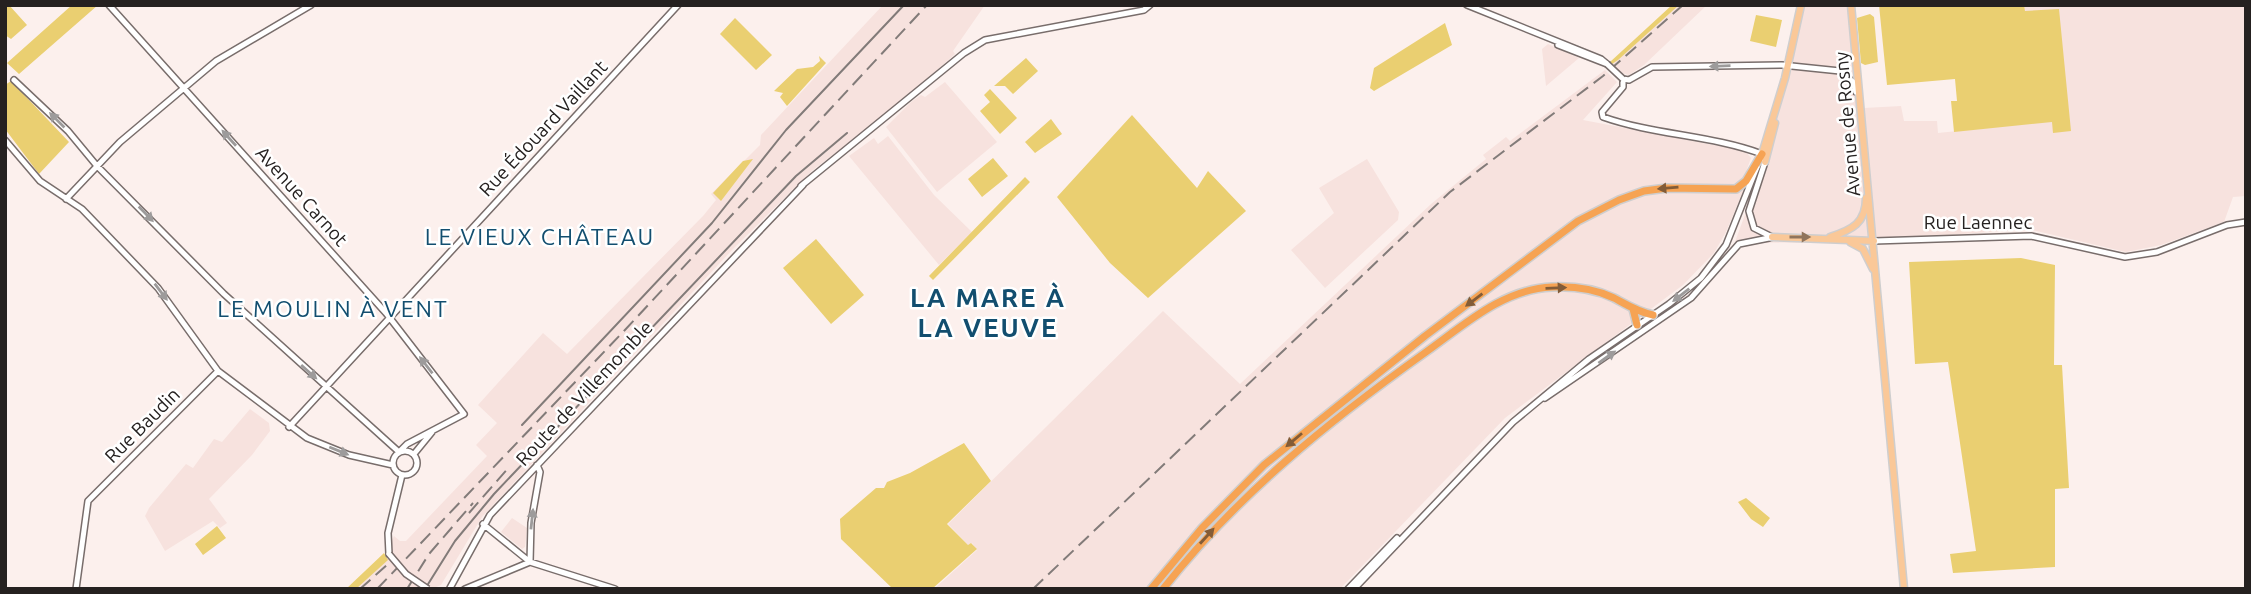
<svg xmlns="http://www.w3.org/2000/svg" width="2251" height="594" font-family="Ubuntu,sans-serif">
<style>
.built{fill:#f7e2de}
.green{fill:#eacf71}
.lines{fill:none;stroke-linecap:round;stroke-linejoin:round}
.secondary-casing{stroke:#786d6b;stroke-width:8}
.primary-casing{stroke:#cfcece;stroke-width:9}
.highway-casing{stroke:#cfcece;stroke-width:10}
.secondary{stroke:#fff;stroke-width:5}
.primary{stroke:#fac898;stroke-width:6}
.highway{stroke:#f6a353;stroke-width:7}
.tram{stroke:#827b79;stroke-width:2}
.rail{stroke:#827b79;stroke-width:2;stroke-dasharray:14 7;stroke-linecap:butt}
.secondary-bridge-casing{stroke:#786d6b;stroke-width:8;stroke-linecap:butt}
.secondary-bridge{stroke:#fff;stroke-width:5}
.oneway{fill:#9d9b9b}
.oneway2{fill:#835c37}
.oneway3{fill:#90745c}
.labels{text-anchor:middle;dominant-baseline:central;stroke-width:5;stroke-linejoin:round;paint-order:stroke}
.street-label{font-size:19px;fill:#252120;stroke:#fff}
.quarter-label{font-size:23px;letter-spacing:2px;fill:#124e6f;stroke:#fff}
.district-label{font-size:26px;font-weight:bold;letter-spacing:2px;fill:#124e6f;stroke:#fff}
</style>
<rect width="100%" height="100%" fill="#fcf0ed"/>
<path class="built" d="M883,5H985L953,51L955,54L899,104L813,170L733,249L482,517L441,585L431,589H347L384,556L394,536L400,541H406L487,456L476,445L497,423L478,405L543,333L567,354L703,216L716,200L711,194L760,145L761,135Z
M1679,5H1707L1644,65L1629,75L1621,73L1612,64Z
M1801,5H1848L1864,108L1901,106L1904,121H1937L1938,133L2053,121L2034,112L2024,5H2246V196L2233,197L2224,222L2161,245L2126,252L2028,229L1883,240L1874,244L1735,242L1755,187Z
M1548,44L1579,58L1546,86L1542,49Z
M1605,70L1617,82L1583,120L1745,151L1751,158L1743,180L1744,189L1726,232L1714,253L1683,285L1505,418L1340,589H934L977,550L972,543L968,545L948,524L1163,311L1240,384L1431,204L1486,159L1483,155L1506,137L1510,141Z
M945,82L997,142L937,192L886,127L911,102L921,95L925,97Z
M888,136L934,195L972,232L939,265L849,156L874,138L878,144Z
M1367,159L1399,212L1398,220L1325,288L1291,250L1334,213L1319,188Z
M250,409L269,423L270,431L252,455L209,499L227,523L220,528L213,521L165,551L145,516L149,508L186,464L193,468L214,439L222,442Z
M512,518L527,528L525,547L522,549L501,532Z"/>
<path class="green" d="M5,5H9L27,25L11,39L5,35Z
M72,5H98L19,74L7,63Z
M1672,5H1679L1618,60L1612,64L1610,62Z
M1879,5H2024L2025,11L2059,9L2071,131L2053,133L2052,122L1954,132L1951,101H1957L1955,79L1887,85Z
M1870,14L1874,17L1878,62L1865,65L1861,63L1857,18Z
M1756,15L1782,20L1776,47L1750,41Z
M735,18L772,55L756,70L720,34Z
M1445,23L1452,45L1374,91L1370,88L1374,68Z
M819,56L826,63L787,106L780,97L783,93L774,91L797,69L813,67L820,61Z
M1026,58L1038,71L1013,94L1005,86H994Z
M11,81L69,142L39,174L5,129V85Z
M990,89L1017,118L1000,134L980,111L990,102L984,95Z
M1132,115L1197,188L1208,171L1246,211L1148,298L1110,263L1057,197Z
M1051,119L1062,134L1035,153L1025,142Z
M993,158L1008,176L982,197L968,179Z
M753,159L721,201L713,193L743,161Z
M1025,177L1030,182L933,280L929,276Z
M816,239L864,295L831,324L783,268Z
M2021,258L2055,265L2054,365H2062L2069,488L2055,489V567L1953,573L1950,554L1976,551L1948,362L1915,364L1909,262Z
M964,443L991,481L947,524L968,545L971,543L977,549L932,589H893L841,539L840,519L876,488H884L887,482L910,473Z
M1746,498L1770,518L1763,527L1751,519L1738,502Z
M217,526L226,538L203,555L195,544Z
M384,553L388,560L356,589H346Z"/>
<g class="lines">
<g class="secondary-casing">
<path id="secondary" d="M109,5L386,313L464,414L407,444L399,452
M1467,5L1601,59L1607,64
M1558,45L1607,64
M14,80L68,131L97,166L224,294L399,452
M5,140L40,181L82,209L158,288L218,371L307,438L349,455L393,465
M801,186L964,53L985,40L1144,10L1150,5
M66,199L120,142L216,61L311,5
M1772,237L1754,228L1749,211L1765,162L1762,154C1711,135 1654,135 1603,117L1602,112L1623,87V79L1629,80L1652,67L1782,65L1840,71L1853,82L1856,92
M1874,241L2031,236L2125,257L2157,252L2227,225L2246,222
M1545,398L1691,298L1739,244L1769,238
M289,427L678,5
M393 463a12 12 0 1 1 24 0a12 12 0 1 1-24 0Z
M414,454L432,432
M483,524L530,562L615,589
M389,554L388,533L402,475
M530,562L531,523L540,472L537,465
M450,588L490,515L803,185
M76,589L88,501L218,371
M465,589L530,562
M1348,589L1397,538
M1354,589L1513,422L1589,359L1669,304L1701,278L1726,245L1757,167"/>
</g>
<g class="primary-casing">
<path id="primary" d="M1851,5L1904,589
M1762,154L1785,78L1801,5
M1765,162L1775,123
M1772,237L1874,241
M1830,237C1852,230 1866,223 1866,198
M1850,242L1863,249L1873,269"/>
</g>
<g class="highway-casing">
<path id="highway" d="M1633,309L1637,325
M1151,589L1202,528L1264,465L1425,336L1578,221L1619,200L1644,191L1667,188L1736,189L1746,181L1762,154
M1163,589C1238,494 1329,421 1426,352C1464,325 1503,289 1552,287C1573,286 1595,289 1614,298C1627,305 1638,312 1653,315"/>
</g>
<use href="#secondary" class="secondary"/>
<use href="#primary" class="primary"/>
<use href="#highway" class="highway"/>
<path class="tram" d="M522,425L712,223L786,130L904,5
M425,589L455,541L494,494L796,176L847,133"/>
<path class="rail" d="M469,513L510,466
M360,589L389,563
M377,589L624,331L927,5
M407,589L429,554L473,503
M1033,589L1450,192L1603,76L1683,5"/>
<g class="secondary-bridge-casing">
<path id="secondary-bridge" d="M1607,64L1623,79
M389,554L406,574L428,589"/>
</g>
<use href="#secondary-bridge" class="secondary-bridge"/>
</g>
<defs><path id="oneway-solid" d="M-6-.8H1V-3.2L6.5 0L1 3.2V.8H-6Z" transform="scale(1.75)"/></defs>
<g class="oneway">
<use href="#oneway-solid" transform="translate(1720 66) rotate(178)"/>
<use href="#oneway-solid" transform="translate(57 120) rotate(-135)"/>
<use href="#oneway-solid" transform="translate(229 138) rotate(-132)"/>
<use href="#oneway-solid" transform="translate(146 214) rotate(46)"/>
<use href="#oneway-solid" transform="translate(161 292) rotate(53)"/>
<use href="#oneway-solid" transform="translate(1681 295) rotate(142)"/>
<use href="#oneway-solid" transform="translate(1607 357) rotate(-35)"/>
<use href="#oneway-solid" transform="translate(426 365) rotate(-128)"/>
<use href="#oneway-solid" transform="translate(309 372) rotate(42)"/>
<use href="#oneway-solid" transform="translate(339 451) rotate(22)"/>
<use href="#oneway-solid" transform="translate(532 519) rotate(-84)"/>
</g>
<g class="oneway2">
<use href="#oneway-solid" transform="translate(1668 188) rotate(175)"/>
<use href="#oneway-solid" transform="translate(1556 288) rotate(-2)"/>
<use href="#oneway-solid" transform="translate(1474 300) rotate(143)"/>
<use href="#oneway-solid" transform="translate(1294 440) rotate(140)"/>
<use href="#oneway-solid" transform="translate(1207 536) rotate(-48)"/>
</g>
<use class="oneway3" href="#oneway-solid" transform="translate(1800 237)"/>
<g class="labels">
<g class="street-label">
<text transform="translate(1847 124) rotate(-95)">Avenue de Rosny</text>
<text transform="translate(543 128) rotate(-47)">Rue Édouard Vaillant</text>
<text transform="translate(302 196) rotate(48)">Avenue Carnot</text>
<text x="1978" y="222">Rue Laennec</text>
<text transform="translate(584 393) rotate(-47)">Route de Villemomble</text>
<text transform="translate(142 425) rotate(-45)">Rue Baudin</text>
</g>
<g class="quarter-label">
<text x="540" y="236">LE VIEUX CHÂTEAU</text>
<text x="333" y="308">LE MOULIN À VENT</text>
</g>
<g class="district-label">
<text x="988" y="297">LA MARE À<tspan x="988" dy="30">LA VEUVE</tspan></text>
</g>
</g>
<rect width="2251" height="594" fill="none" stroke="#252120" stroke-width="14"/>
</svg>
